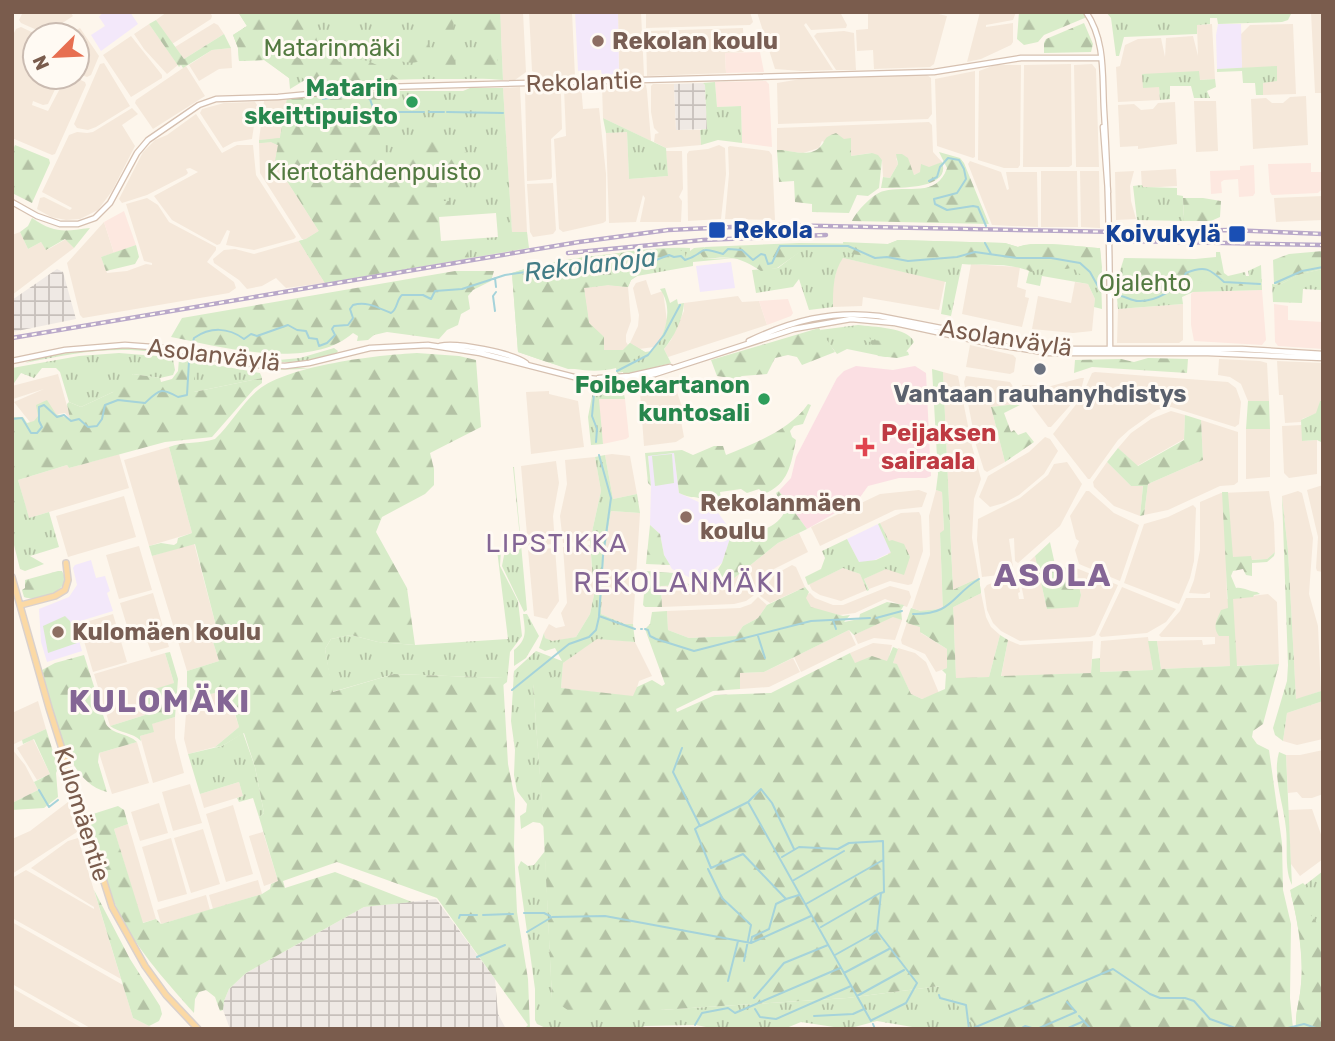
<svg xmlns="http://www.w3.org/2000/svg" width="1335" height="1041" font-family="Rubik,sans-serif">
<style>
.residential{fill:#f5e8da}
.commercial{fill:#fde8e0}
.industrial{fill:url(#industrial-grid)}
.education{fill:#f3e8fa}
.medical{fill:#fbdfe3}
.grass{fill:url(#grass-tufts);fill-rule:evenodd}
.forest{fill:url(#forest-firs)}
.pitch{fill:#d8ecc9}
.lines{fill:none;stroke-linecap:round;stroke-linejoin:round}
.stream{stroke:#a5d3da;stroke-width:2}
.secondary-casing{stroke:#d6c0b0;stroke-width:7}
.primary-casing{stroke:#dad1cd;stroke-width:8}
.secondary{stroke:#fff;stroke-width:4.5}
.primary{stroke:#fbd9a5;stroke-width:5}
.rail-casing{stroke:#b9a8c9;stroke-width:4.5}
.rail{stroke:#fffaf3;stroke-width:2;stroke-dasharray:5;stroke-linecap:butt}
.education-dot{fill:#8d6e63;stroke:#fffaf3;stroke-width:2.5}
.leisure-dot{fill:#2e9e5b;stroke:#fffaf3;stroke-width:2.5}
.transit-dot{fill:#1a4fb4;stroke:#fffaf3;stroke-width:2.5}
.worship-dot{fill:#6b7280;stroke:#fffaf3;stroke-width:2.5}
.health-dot{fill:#e0444e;stroke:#fffaf3;stroke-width:2.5}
.labels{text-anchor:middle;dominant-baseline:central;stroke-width:6;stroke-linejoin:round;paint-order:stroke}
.education-label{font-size:24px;font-weight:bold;fill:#785e54;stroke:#fffaf3;text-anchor:start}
.park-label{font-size:24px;fill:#537a41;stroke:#fffaf3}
.street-label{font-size:24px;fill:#7a5c4d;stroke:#fffaf3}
.leisure-label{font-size:24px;font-weight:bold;fill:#27864d;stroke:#fffaf3;text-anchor:end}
.transit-label{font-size:24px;font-weight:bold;fill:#164399;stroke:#fffaf3;text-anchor:start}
.worship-label{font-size:24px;font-weight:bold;fill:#5b616d;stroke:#fffaf3}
.health-label{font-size:24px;font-weight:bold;fill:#be3a42;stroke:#fffaf3;text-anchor:start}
.water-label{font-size:26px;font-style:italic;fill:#437c86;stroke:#fffaf3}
.neighbourhood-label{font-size:26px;letter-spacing:2px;fill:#846695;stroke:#fffaf3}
.quarter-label{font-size:28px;letter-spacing:2px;fill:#846695;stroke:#fffaf3}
.district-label{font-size:32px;font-weight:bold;letter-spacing:2px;fill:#846695;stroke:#fffaf3}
</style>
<defs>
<pattern id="industrial-grid" width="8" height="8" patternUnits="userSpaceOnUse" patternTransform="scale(1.75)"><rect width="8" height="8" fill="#efe9e4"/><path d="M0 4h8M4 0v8" fill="none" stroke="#c7c0bb"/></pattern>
<pattern id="grass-tufts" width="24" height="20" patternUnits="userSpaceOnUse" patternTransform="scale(1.75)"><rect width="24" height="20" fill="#d8ecc9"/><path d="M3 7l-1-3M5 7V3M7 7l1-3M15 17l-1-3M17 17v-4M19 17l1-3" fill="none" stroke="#b4c2a5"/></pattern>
<pattern id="forest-firs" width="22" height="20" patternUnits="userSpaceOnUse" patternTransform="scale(1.75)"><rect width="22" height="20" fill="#d8ecc9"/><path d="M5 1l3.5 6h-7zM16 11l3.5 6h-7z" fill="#b4c2a5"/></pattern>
</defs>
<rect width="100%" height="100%" fill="#fdf6ec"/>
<path class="residential" d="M23,12H70L73,16L46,34L21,23L19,20Z
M167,12H210L212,16L211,19L172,44L156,20Z
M500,12H523L526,72L515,80H503Z
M529,12H572L575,77L573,79H547L532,71Z
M618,12H641L644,76H619Z
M646,12H750L753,22L750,25L646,28Z
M757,12H840L847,25L846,28L811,30L806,23L804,25L833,70L801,71L775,69Z
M868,12H930L947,16L934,64L930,67L874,69L873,50L857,51L856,30L868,29Z
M980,12H1016L1013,20L986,25V27L1013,23V42L1011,45L981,59L967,62Z
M1311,12H1323V93H1315Z
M214,23L218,25L224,34L184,59L175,47Z
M149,24L178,65L167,74L144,49L134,34Z
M1212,24L1215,79L1199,80V71L1159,87L1160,100L1118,102L1116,67L1120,66L1125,45L1138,39L1161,38L1165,57L1166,38L1193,36L1198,56L1197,25Z
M1293,24L1296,94L1263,95V83L1277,67L1242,68L1240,35L1250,25Z
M21,27L38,35H35V77H61L48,104L43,105L33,101L32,105L48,111L66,77H74L85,82L86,85L55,154L52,155L12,138V37L16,29Z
M80,28L99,56L91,75L87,77L77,73V35H68Z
M743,28L744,52L725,53L726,73L647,76L646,33L648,31Z
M844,31L854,33L856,70H836L814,36L817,33Z
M131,36L162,75V78L131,97L103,55Z
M231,48L232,68L219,69L199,81L189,65L212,50Z
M104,63L130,106L96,127L88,130L77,128L74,124L100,64Z
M1071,64L1072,165L1069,167H1023L1024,65Z
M1092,64L1096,69L1099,167H1076L1074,65Z
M995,65H1021L1020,165L1018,168H1004L978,160L979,71Z
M186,66L205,96L153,129L135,103L136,100Z
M975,71V157L973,158L937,146L935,79Z
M927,75L931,78L932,114L928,119L778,124L777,83L801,79Z
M642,83L646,85L647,91L651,141L603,118L602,86Z
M653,84H674L676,130H700L701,145L666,148L654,142L655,134L659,133L654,128L651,112V86Z
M581,85L583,109L599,108L606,174V221L603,223L563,232L559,229L554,139L566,136L564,88L568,86Z
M558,86L561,95L562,129L551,139L552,177L551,179L527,181L525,89Z
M520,87L527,232L512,233L503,88Z
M1306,96L1308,145L1253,149L1251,99L1266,98L1272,103H1283L1290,97Z
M287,99L280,139L259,140L264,101Z
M1194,101H1216L1218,151L1196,152Z
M255,102L257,105L252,139L234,142L223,148L200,113L202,109L224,103Z
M1175,102L1177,144L1138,149V146L1120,147L1118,105L1134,104L1141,110L1153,109L1158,103Z
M132,108L138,114L122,125L135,146L112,191L98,210L80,219L66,220L51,217L37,209L40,198L44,197L70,210L72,208L42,192L69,135L77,132L87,133L93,132Z
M196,114L222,153L237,145H253L256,175L296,237L294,239L254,250L226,245L230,231L227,230L220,244L217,245L172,220L154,196L198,172L190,168L186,169L188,173L186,175L147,195L122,203L119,199L143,152L155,140L167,135Z
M929,122L932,125L933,152L942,162L914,175L896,158L898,164L890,178L883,177L882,160L871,153L851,156L822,141L819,148L803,153L777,150V128Z
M627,132L629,179L668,176L666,151H682L683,189L679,197L682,201L681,222H640L645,198L643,195L636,222L609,223L606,133Z
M271,142L279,145L275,162L319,231L306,239H302L260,173L259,143Z
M719,145L725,148L726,174L721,219L688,221L687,154L689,151L708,149Z
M730,146L769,151L772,155L775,220L725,219L729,174L728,147Z
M970,161L1001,172L1007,190L1009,189L1006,172H1037L1038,227L992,225L968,164Z
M1176,169L1177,186L1142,188L1141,171Z
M1041,171H1077L1078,227H1041Z
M1080,171H1099L1100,228L1081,227Z
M1134,171L1130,186L1131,201L1136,219L1116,220L1115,172Z
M553,183L556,230L553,234L533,237L530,232L527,184Z
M1323,196V220L1276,222L1274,198Z
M147,198L158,205L169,222L216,247V250L207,262L234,282L236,288L229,293L83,318L80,315L67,263L104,222L114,253L101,257L107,273L127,271L146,264L152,265V263L144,261L126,204Z
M20,232L28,249L41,242L47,250L66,239L74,248L12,295V235Z
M299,241L325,283L286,288L276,278L262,286L247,289L239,280L214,263L213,259L224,250L235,249L254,254Z
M843,258L945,281L939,310L863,297L862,306L833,307V285L838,264Z
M971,264L1020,267L1017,287L1026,290L1025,297L1029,298L1022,327L962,314Z
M646,280L651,295L663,291L667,321L661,341L654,347L639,349L630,343L638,326L639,315L633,288L636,283Z
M1075,282L1088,284L1095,299L1092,331L1073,333L1032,329L1038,296L1071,303Z
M608,285L628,287L631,321L626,335V342L628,345L623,350H604V337L589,324L584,288Z
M738,296L742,302L759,301L767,325L668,357L664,349L671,340L684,311V303Z
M1183,304V340L1179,343H1117L1118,309Z
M970,345L1013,355L1016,358L1014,372L1010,374L966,367Z
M1219,359L1260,361L1267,363L1269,401H1248L1241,384L1230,377L1218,375Z
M1277,361L1323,363V401H1320L1317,413L1302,419L1301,422L1285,423L1283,395H1279Z
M943,372L958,376L972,446L981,479L974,499L972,538L979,578L953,590Z
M1095,372L1228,382L1236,388L1241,402L1239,424L1235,427L1171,407L1157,410L1129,430L1118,440L1090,479H1088L1053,434L1081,398L1092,373Z
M58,374L71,420L65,413L38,417L37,431L14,402L44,389L13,399L12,386Z
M966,376L1010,382L1024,403L991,407L1005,462L987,472L984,470L976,445L964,382Z
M672,378L685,415L681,421L684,437L676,442L644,446L640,392L651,391Z
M1081,378H1084L1082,386L1075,400L1051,427H1048L1033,407L1022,385L1051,386Z
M549,391V394L578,401L584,447L531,454L526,392Z
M1171,411L1185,415L1184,439L1137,466L1118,448L1131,433L1151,419Z
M1201,420L1238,432V482L1234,485L1220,486L1168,510L1144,515L1148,484L1203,460Z
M1302,425V441L1317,440V474L1289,478L1284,473L1282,426Z
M1246,429H1270V477L1246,479Z
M1045,437L1050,439L1058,451L1044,474L1019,495L1004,503L990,507L979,497L988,476L1029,452Z
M169,447L192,533L149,546L124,460Z
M119,454L129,488L29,518L18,480L67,465L69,468Z
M612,454L630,456L637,494L613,499L605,455Z
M595,457L601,491L590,541L563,543L560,516L567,484L565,460Z
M556,461L559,483L553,516L555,544L528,546L521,466Z
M1067,462L1082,484L1060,526L1018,563L1015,561L1014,538L1009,539L1013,567L999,575L982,577L977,540L978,519L1020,498L1048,475L1054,464Z
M1107,462L1131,486L1143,485L1140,516L1114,506L1094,487L1093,482Z
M1323,485V572L1317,571L1316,568L1318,537L1307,490Z
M919,490L927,493L922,507L895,510L820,546L811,527L880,494Z
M936,490L942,492L944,531L940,534L943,609L920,611L912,608L930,555L929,516Z
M1086,491H1089L1114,513L1139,525L1120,581L1079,564L1075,550L1079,541L1076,539L1070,516Z
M1269,491L1274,523L1275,552L1267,559L1251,560V557L1226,558L1227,599L1268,594L1277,602L1279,664L1161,669L1157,641L1202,640L1203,645L1215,644V637H1161L1159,635L1180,611L1186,598H1210V592L1205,594L1189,593L1194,580L1200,550V502L1221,493Z
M1298,491L1302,493L1313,538L1309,594L1318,626L1321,691L1296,700L1288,551L1282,496Z
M124,496L136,537L68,557L56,516Z
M1193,505L1196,508L1194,561L1190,578L1179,604L1124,583L1144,524L1168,517Z
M611,511L640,513L633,624H625L601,614L604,556Z
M901,513L919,512L921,516L923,551L912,584L908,585L890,581L869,589L864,579L887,568L889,542L880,523Z
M799,533L808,552L774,569L753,596L746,601L734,604L662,607L661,586L728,583L778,543Z
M194,543L216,626L209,629L219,661L187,671L152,556Z
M590,545L594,595L590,614L576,637L552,642L545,638L544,633L549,624L556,628L565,626L561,613L567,603L563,547Z
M139,546L152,590L119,599L106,555Z
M555,548L559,601L547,619L534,616L528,550Z
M1035,556L1047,609L1081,595L1076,568L1118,585L1095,635L1090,637L1020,641L1001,631L993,623L987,610L984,589L987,585L1013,575L1017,577L1020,592L1018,593L1019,599H1024L1019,574L1021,569Z
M792,565L796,567L805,587L770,603L760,596L774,575Z
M843,568L860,574L867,590L841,601L820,595L812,590L809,584Z
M890,586L909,591L911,597L907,607L885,599L855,613L832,616L810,609L804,596L810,593L815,598L833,605H843Z
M1122,587L1176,609L1166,622L1147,633L1101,637L1099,635Z
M153,593L169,647L151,652L144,632L130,636L120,603Z
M981,593L986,617L991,627L1000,635L989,677L956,679L953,607Z
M758,597L767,605L758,618L743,626L736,636L689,638L668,630L667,611L740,608L751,604Z
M113,614L127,662L93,672L79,624Z
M893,616L902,620L895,640L874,638L858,644L854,635Z
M907,622L923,627L921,633L947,649V668L936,672L925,654L902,644L901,640Z
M849,630L856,645L801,672L794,657Z
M1148,637L1153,670L1099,672L1101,641Z
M597,638L635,642L652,676L639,681L634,697L561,688L563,663Z
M1008,640L1020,645L1093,641L1091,673L1001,677Z
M873,643L892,645L888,661L855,664L850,653Z
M898,648L915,653L926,662L939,693L922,699L911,694L897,665L893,663Z
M165,653L174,683L145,715L110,726L94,674Z
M793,658L800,672L769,687L740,689L739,673L764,672Z
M227,689L239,727L215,747L188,754L184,739L187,701Z
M38,701L46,729L12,745V713Z
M1323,701V739L1297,745L1283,741L1287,713Z
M175,717V738L184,773L153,783L140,736L153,732L151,724Z
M33,739L50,774L37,780L17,748Z
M137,742L149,783L112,794L99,753Z
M12,749L25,765L38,790L12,803Z
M1323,750V794L1312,798H1302L1297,792L1288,793L1286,755H1300Z
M239,782L243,796L204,808L200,794Z
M190,784L202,823L173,831L162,792Z
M68,802L77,832L12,874V839L30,831Z
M159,803L168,833L140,841L131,812Z
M233,805L253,874L226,882L206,814Z
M1312,809L1323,840V859L1300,876L1291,864L1288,810Z
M128,824L156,919L142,923L114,829Z
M203,829L220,884L191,893L174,838Z
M263,832L278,881L264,886L249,836Z
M78,838L121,979L12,918V878L26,870L94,909V907L31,868L68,841Z
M171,838L187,894L158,902L142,847Z
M258,880L262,894L213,909L209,895Z
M206,895L210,910L161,924L157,910Z
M12,922L123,985L133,1018L155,1029H92L12,984Z
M12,988L84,1029H12Z"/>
<path class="commercial" d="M760,52L764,72L726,73L725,53Z
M766,81L769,84L772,147L742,143L741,106L717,107L715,82Z
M1311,163V172H1321L1322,189L1318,193L1272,195L1270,192L1268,164Z
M1254,165L1255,193L1253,196L1239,197L1238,179L1224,180L1221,182L1222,193L1211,194L1210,171L1240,170V166Z
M124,211L136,245L114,253L104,222Z
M1262,290L1266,340L1262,345L1194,341L1191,325V294L1193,292Z
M788,299L793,313L791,316L767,325L759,301Z
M1274,304L1288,306V320L1323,322V349L1278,346L1275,342Z
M598,398L625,399L629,437L626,439L603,444Z"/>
<path class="industrial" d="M703,83L705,85L707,129L676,130L674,84Z
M57,269L63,272L76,319L12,332V300Z
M436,899L495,979L498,1014L506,1029H230L223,1010L224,1001L229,989L246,973L364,907Z"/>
<path class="education" d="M103,12H130L138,24L101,51L91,35L105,26L99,17Z
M575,12H618L619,76H602L601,70L578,71Z
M1218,24H1241L1242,68L1217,69L1216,35Z
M731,262L735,288L700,292L696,266Z
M674,453L679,493L716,510L732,532L722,563L697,581L672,569L664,555L660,534L650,525L651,486L648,455Z
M878,524L891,552L875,560L859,563L847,539Z
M91,560L96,578L105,576L110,591L107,593L113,611L74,623L82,651L47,662L41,642L39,609L69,597L77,585L73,568L75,565Z"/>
<path class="medical" d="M856,366L893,370L915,366L926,373L931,476L926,478H899L868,486L858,500L807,529L779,491L791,478L796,457L837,378L844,371Z"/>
<path class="grass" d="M238,12H500L503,80C485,78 467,79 449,79C401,79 355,80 308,86L305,80L290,89L289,78L265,60L239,61L238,48L233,35L247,26Z
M1106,12H1292L1288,20L1282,22L1218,24L1217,18H1210V24L1197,25V34L1124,37L1119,56H1116L1111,18Z
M1277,66V81L1263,83V95H1256L1255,83H1243L1242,71L1217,72V69Z
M1199,71L1200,80L1215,79L1216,87L1207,91L1210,98H1194L1191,86H1170V99L1160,100L1159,87L1143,88L1142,74Z
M715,82L717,107L741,106L742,143L718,140L701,145L700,130L707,129L705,85L703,83Z
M470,88H503L512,232H527L529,248L325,283L299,241L306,239L319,231L275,162L278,145L271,142L259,143V141L280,138L287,99L388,91H463ZM496,213L498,237L441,241L439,217Z
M603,118L666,148L668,176L629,179L627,132L606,133Z
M1142,185L1143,187L1177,188V195L1183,196L1184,221L1137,220L1133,186Z
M898,240L1005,243L1018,247C1032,240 1082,247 1100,248L1102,309L1094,307L1095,299L1088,284L1042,276L1040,286L1026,283L1029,271C1008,262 983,266 962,264L951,316L941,314L946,282L843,258C833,272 833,290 833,307L809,310L799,279L793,287L756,293L752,270L778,268L799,252V243L888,244Z
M705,247L700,253L704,259L735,258L693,262V266L637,276L631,280L628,287L608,285L584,288L589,323L604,337V350H623L630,343L645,352L652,351C666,335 674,308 660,289L665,288L670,303L677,299L678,304L684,303C683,319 674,337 664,349L671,363L624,376L623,372L617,373L616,368L568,369L518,352L512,273C534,265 558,263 581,259C617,253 654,246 690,248V251L694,248Z
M1216,252H1220L1224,273L1228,276L1245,272L1246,276H1249L1248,271L1261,265L1262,290L1193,292L1182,297L1183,304L1118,309L1115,276L1119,274L1124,258L1195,259L1216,257Z
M1323,269V300L1321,290L1303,289L1302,303L1273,302L1272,284L1279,285L1300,274Z
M858,325C873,327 908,327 914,342L905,353L886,357L847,349L837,354L823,336L820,330Z
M170,344L268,361L300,358L334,348L338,351L336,354C281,371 229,358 175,348L169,346Z
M106,347L156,349L248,366L310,368C255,375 208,358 154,352C110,346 67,354 25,363L40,357Z
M119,353L169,357L173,359L175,370L173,375L160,378L133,374L113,392L81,407L69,402L60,372L56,368H42L34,378L21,373L12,386V368L79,356Z
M194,361L260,373L262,378L194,392Z
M932,369L943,372L953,590L979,578L981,593L953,607L954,644L947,648L935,632L906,622L911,608L920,611L943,609L940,533L944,530L942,492L936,490L938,474Z
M592,387L623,389L625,399H599L603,444L591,445L588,417L592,396Z
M1320,401H1323V443L1317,440L1302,441L1301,420L1316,413Z
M605,455L613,499L637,494L640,513L611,511L604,556L601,614L625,624H633L635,642L597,639L563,663L561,688L533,684L544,827L540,823L533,822L521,829L520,816L526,812L527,804L517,791L514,775L515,750L511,721L514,671L536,651L562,661L555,648L545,651L539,648L544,633L545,638L552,641L576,637L590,614L594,595L590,541L601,491L595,457Z
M513,467H514L527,610L524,612L502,566L505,550H519L521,548Z
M1282,496L1288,551L1296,699L1321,691L1323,701L1287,713L1283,741L1275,735L1273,728L1287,681L1288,665Z
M26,507L29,518L49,512L59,547L30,556L44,564L25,571L20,569L12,537V512Z
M880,523L889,541L892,540L904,544L910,557L904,575L886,569L864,579L869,590L867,591L860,574L843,568L808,585L805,577L821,569L825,558L822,551L847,539L859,562L876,560L891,553L878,524Z
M501,549L500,566L518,601L522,636L510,652L507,682L503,685V678L394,674L332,692L325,649L331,639L351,635L378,642L415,645L508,639L497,550Z
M523,614H527L539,636L526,658L514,666V650C528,639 525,631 523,614Z
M243,733L255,767L264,813L259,817L253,798L239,802L237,798L243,796L239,782L200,794L188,754L222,746Z
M545,851L552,998L660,1010L847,998L940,986L1287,992L1293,1029H924L877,1021L847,1029L801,1022L784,1029H716L696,1025L645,1026L637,1029H548L537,1024L535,1020V989L518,867L521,861L528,866L534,865Z
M1323,871V1029H1296C1295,1011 1300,1001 1301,984C1304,956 1297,917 1290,890L1303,883L1305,885Z"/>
<path class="forest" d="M238,12H305L310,18L318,43L330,51L339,62C363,53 380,66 399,79L350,81L308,86L305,80L295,72L289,78L264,60L239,61L238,48L233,35L247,26Z
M430,12H453L456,72L453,79C436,68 440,61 442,44C443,34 436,20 430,12Z
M477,12H500L501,39L490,45L495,51L502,76L484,78L481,67L484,58L478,60L482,43L478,32Z
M1019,12H1083L1087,17L1044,35L1038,42L1024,45L1017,39Z
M156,20L184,59L224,34L231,48L212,50L183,68L181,65L179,67L149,24Z
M1084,23L1093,44L1091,52L1044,53V43L1046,39Z
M425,41L431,48C425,66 407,65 393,58L405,42Z
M388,91C389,105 389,118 378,128L389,164L434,137L445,134L449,142L467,153L470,181L453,183L442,178L437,181V192L441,201H450L451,211L438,213L440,241L467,243L469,258L325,283L299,241L306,239L319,231L275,162L278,145L271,142L259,143V140L280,138L287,99Z
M836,133L844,139L851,138V156L872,153L878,155L882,160L879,188L868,196L857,195L849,213L812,212V204L795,202L794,181L779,182L777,150C789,149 808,158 819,148C827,141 821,138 836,133Z
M15,145L49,159L50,163L32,203L12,193V152Z
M939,152L960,158L964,163L989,224L852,221C856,212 873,193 884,191C907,185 937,198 947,168Z
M896,154H902L908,158L914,175L920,172L921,164L929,167L942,162C952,190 897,188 881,188L883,177L890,178L898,164Z
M1183,198H1203L1221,201L1220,217L1211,221H1184Z
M32,218C55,234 65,231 90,228L74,248L65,239L46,250L41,242L28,249L20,232L28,226Z
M898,240L1005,243L1018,247C1032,240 1082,247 1100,248L1102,267L1101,287L1094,288C1089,280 1080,276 1073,267C1060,273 1048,264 1031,272L1020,265L972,259L952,264L946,257L900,260L851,254L844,250L843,242L888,244Z
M799,243L800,252L777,268L761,271C738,256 731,256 704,259L700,253L705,247Z
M136,245L139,257L135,264L106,271L101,257Z
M677,248L685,253L686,259L683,263L677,264L675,268L648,265L633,267V270L639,269L637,276L631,280L628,287L608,285L584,288L589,323L604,337V350H623L630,343L645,352C636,357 626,366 616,368C583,377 548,362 518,352L512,273C560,256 625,253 677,248Z
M1323,251V269L1301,274L1279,285L1274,284L1273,260L1289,254Z
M1207,260L1226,279L1247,281L1262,279V282L1252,280L1247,286L1224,285L1216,280L1204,277L1200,284L1182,286L1172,298L1144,302L1121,294L1120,276L1125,271L1127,261L1179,264Z
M455,271H494L491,281L473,290L468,296L470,309L461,314L458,325L447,330L439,339L387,332L374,335L368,340L357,341L358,336L353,333C310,371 221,347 171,337L182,318Z
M819,328L835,352L802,365L797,357L788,355L775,358L767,374L742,376L736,379L717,376L711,360Z
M863,330L871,340L885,341L891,345L900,344L901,349L908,352L909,355L897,358L878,356L870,342L839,332Z
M417,353L459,356L476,360L481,427L430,453L434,469V485L425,494L382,517L376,532L407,588L415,645L378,642L351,635L331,639L325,649L333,692L394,674L503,678L508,764L515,799L514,847L517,912L528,979L530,1029H524L528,1025L437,898L337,862L283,881L285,888L335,872L412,902L364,907L246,973L229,989L224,1001L223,1010L220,1011L215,997L206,990L199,992L195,999L194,1013C164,979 133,946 115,904C104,880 98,853 91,827L93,814L118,806L124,810L128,824L114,829L143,923L156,919L161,924L262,894L270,889L271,884L278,881L259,817L264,813L255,767L244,733L222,746L215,747L239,727L228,689L187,701V671L219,661L209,629L216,626L195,544L152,556L149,546L161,543L174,545L177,543L178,538L192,533L169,447C184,441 200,444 215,439C231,424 242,403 258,390C289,365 378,355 417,353Z
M1148,358L1188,359L1187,373L1092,367L1074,373L1075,360L1121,359L1134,362Z
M179,359L194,361V392L262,378V383L254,389L212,437L165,442L69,468L67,465L18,480L26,507L17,518L12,515V417H23L27,423L34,421L38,416L36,405L47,400L56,414L70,419L67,404L69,402L81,407L113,392L115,384L133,374L160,378L161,382L172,379L178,371Z
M1248,401H1269L1270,429H1246Z
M1024,403L1004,413L1011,432L1014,430L1018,435L1026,432L1034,442L1005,462L991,407Z
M808,404L811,405L803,424L794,426L790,431L792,437L796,440C791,464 789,484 764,494L759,489L747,493L741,489L720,492L722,504C714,504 711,501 704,499C695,496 691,499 679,493L674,453L648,456L651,486L648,483L645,453L682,450L693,455L714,446H723L726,455C755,443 790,430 808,404Z
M1185,415L1201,420L1203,460L1148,484L1144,515L1140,516L1143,486H1131L1107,462L1118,448L1138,466L1184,440Z
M779,491L807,529L778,543L728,583L709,584L722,563L732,532C749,536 775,530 784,513L776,493Z
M1222,492H1228L1233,557L1251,556L1252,560L1267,559L1275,552L1274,556L1267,562L1252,563V576L1246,575L1243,569L1233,571L1231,576L1236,588C1244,587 1249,592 1257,592L1260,594L1254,595L1253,597L1233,599L1237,666L1279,664L1263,724L1253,731L1252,737L1257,744L1269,750L1282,843L1283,890L1291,924L1290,998L1293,1029H979L940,986L847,998L660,1010L569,1011L552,999L543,819L533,684L557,676L561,688L633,696L637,687L652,680L662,686L665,684L645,629L650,624L652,612L667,611L668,630L689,638L736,636L743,626L758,618L767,605L805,587L809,592L806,598L811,607L843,616L850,615L844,622L859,619L860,614L887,602L904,605L901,610L902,620L893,617L854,635L849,630L764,672L740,673V689L713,691L676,709L677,712L715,695L771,693L850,653L855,663L872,656L887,661L893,647L898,649L893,663L897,664L911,694L922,699L945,689L946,674L942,670L947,668V649L920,632V627L907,623L913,609L920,611L943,609L942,561H951L953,590L979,578L981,593L953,607L956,678L989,677L1000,635L1008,640L1001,676L1091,673L1092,659L1100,658V672L1153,670L1148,641H1157L1161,669L1230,666L1229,636H1219C1212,627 1217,620 1221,610L1228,608Z
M650,525L660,534L664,555L670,565L646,564Z
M1050,542L1056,569L1075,566L1081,595L1078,607L1047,609L1035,556Z
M58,571H62L66,579C62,594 37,602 24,597L22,590L25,588V580Z
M646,571L674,573L690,585L661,586L662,607H645L643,605Z
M170,652L178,679L175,717L152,724L154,732L140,736L141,741C132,732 119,733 110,726L145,715L139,694L174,683L165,653Z
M84,655L106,724C113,735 128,733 137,742L99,753L98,762L107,792C64,782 52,707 42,670L55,663Z
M46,729L58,768L56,773L58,797L44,808L12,810V803L38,790L34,782L50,774L34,739L23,744L22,740Z
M1279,752L1286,755L1292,885C1284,870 1288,846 1286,829C1284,805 1272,776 1279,752Z
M1305,885L1307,890L1305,899L1310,914L1323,931V1029H1296C1295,1011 1300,1001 1301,984C1304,959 1298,919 1291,895Z
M94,890L130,959L160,1006L162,1014L159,1021L149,1026L133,1018Z"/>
<path class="pitch" d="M672,454L674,483L655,486L652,456Z
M65,616L70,621L77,643L48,653L43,626Z"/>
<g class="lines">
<path class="stream" d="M323,99L368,93L374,111L390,113
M395,112H424
M429,112H444
M447,112L503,113
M929,181L937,177L940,167L948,158L959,160L964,169L966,179L957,193L934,199L935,204L947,210L973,206L978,207L986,226
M985,243L991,254
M495,278L496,287
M1275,283L1302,271L1323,267
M1121,296C1126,297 1133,301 1138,301C1155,302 1179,289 1186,273C1205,265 1210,269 1224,282L1260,284
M495,311L493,296L496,292
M192,346L194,338C210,327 228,327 244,339L251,334L257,336L288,325L297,330L306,331L309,338L317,339L319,346L327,343L335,335L332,329L334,326L348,325L353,318L350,309L353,305C368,301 378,308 391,313C398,309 396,300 402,295H423L431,299L435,291L462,289L505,275L632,257L642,259L649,256L656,260L669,255L674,257L681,256L685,260C708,253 694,245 723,254L728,249L742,250L753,260L761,254L765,255L768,264L772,263L780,246H848L875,258L887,257L908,261L957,257L975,252L1017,258H1051L1080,263L1090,272L1100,290
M617,371L648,355L664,335L680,305
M12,419L22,418L31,433H37L42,427L39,421V407L44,405L57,417L64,415L71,421L79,419L88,427L97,426L102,419L105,405L118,400L145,403C159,390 160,387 178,397L187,395L189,361
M596,442L597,429L592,416L594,394L596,391L619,392
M599,455L611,498L603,556L599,616L635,629
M913,614C952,615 952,595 979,579
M876,618L902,611
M833,620L836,629
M641,629H642
M645,629L648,630L650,636L656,639L694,651L811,621L870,618
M758,636L765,658
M512,690L569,644L589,637L596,630L599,617
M682,748L673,772L700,826L748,802L871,1021
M39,790L49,807L58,800
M749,801L761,789L772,803L794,849
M699,826L695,829L711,868L743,854L786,899L799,895
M782,857L799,847L838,849L849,843L883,841L884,892L881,893L877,931L917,983L906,1003L872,1020
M708,869L722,898L751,925L744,961
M794,880L844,851
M806,904L883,860
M524,913H544L550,916
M483,915L513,914
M459,918L460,915H477
M821,927L880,893
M527,932L552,917L605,916L751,943L811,916
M751,942L752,937L769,929L776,904L786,899
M835,955L876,932
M477,957L505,945
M844,973L889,949
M728,981L738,941
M939,995L940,998L966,1005L969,1029
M857,996L904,970
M754,998L784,963L828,945
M1067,1002L1076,1012
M755,1009L760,1017L776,1019L851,986
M814,1016L853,1014L864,1009
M1079,1016L1091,1029
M873,1024L875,1029
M695,1025L702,1013L728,1008L735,1013L840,968
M971,1029L1113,969L1150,994L1160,998H1185L1194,1001L1210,1019L1238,1029
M1020,1029L1025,1026L1035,1029
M1037,1029L1076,1012
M1066,1029L1084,1021
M1284,1029L1304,1024L1319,1029"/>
<g class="secondary-casing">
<path id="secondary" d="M1086,12C1106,41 1102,77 1104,110C1109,190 1110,270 1110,351
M1103,127L1108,192
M12,202L37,216L60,224H78L95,218L110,203L137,153L148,140L199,105L216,99L278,97L383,87L934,72L1021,58H1101
M749,341C791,321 832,310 879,316L1049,349H1242L1323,354
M440,346C457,342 512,353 526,363
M12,361L65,350L125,345L166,348L258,365L285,366L309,363L370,348L428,345L480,353L574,377L621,381L655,374L794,329L851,319L895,323L992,344L1049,353H1208L1323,358
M599,378L630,376L670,367"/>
</g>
<g class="primary-casing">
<path id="primary" d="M12,577L49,708L112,907L145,966L166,995L198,1029
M21,605L55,596L65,590L68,580L66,563"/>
</g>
<use href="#secondary" class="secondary"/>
<use href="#primary" class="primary"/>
<g class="rail-casing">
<path id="rail" d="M1130,241L1323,245
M568,253L703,240L826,235
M12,338L579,242L668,230L775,225L1119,232L1229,230L1323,234"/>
</g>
<use href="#rail" class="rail"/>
</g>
<g class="education-dot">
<circle cx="598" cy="41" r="7"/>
<circle cx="686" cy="517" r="7"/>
<circle cx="58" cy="632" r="7"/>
</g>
<g class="leisure-dot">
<circle cx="412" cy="102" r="7"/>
<circle cx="764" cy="399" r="7"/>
</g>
<g class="transit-dot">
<rect x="708" y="221" width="18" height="18" rx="3.5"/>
<rect x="1228" y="225" width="18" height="18" rx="3.5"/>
</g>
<circle class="worship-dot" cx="1040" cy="369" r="7"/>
<path class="health-dot" d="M861.5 436.5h7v7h7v7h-7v7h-7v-7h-7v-7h7z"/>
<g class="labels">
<g class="education-label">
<text x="612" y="41">Rekolan koulu</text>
<text x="700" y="503">Rekolanmäen<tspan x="700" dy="28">koulu</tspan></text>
<text x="72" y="632">Kulomäen koulu</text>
</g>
<g class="park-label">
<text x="332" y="48">Matarinmäki</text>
<text x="374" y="172">Kiertotähdenpuisto</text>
<text x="1145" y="283">Ojalehto</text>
</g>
<g class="street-label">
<text transform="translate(584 82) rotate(-2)">Rekolantie</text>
<text transform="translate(1006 338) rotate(9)">Asolanväylä</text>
<text transform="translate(214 355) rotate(7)">Asolanväylä</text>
<text transform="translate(82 814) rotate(73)">Kulomäentie</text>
</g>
<g class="leisure-label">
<text x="398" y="88">Matarin<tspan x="398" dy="28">skeittipuisto</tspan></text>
<text x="750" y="385">Foibekartanon<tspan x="750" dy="28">kuntosali</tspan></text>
</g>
<g class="transit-label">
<text x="733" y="230">Rekola</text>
<text x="1221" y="234" text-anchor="end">Koivukylä</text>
</g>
<g class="worship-label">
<text x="1040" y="394">Vantaan rauhanyhdistys</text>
</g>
<g class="health-label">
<text x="881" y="433">Peijaksen<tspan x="881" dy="28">sairaala</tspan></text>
</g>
<g class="water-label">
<text transform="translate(590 265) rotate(-7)">Rekolanoja</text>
</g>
<g class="neighbourhood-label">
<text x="557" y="543">LIPSTIKKA</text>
</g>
<g class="quarter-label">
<text x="679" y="582">REKOLANMÄKI</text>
</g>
<g class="district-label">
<text x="1053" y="575">ASOLA</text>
<text x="160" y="701">KULOMÄKI</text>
</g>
</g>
<rect width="1335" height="1041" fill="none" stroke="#7a5c4d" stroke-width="28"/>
<g transform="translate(56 56) rotate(246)"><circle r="33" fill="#fffaf3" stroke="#cabbb1" stroke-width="2"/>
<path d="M0-5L12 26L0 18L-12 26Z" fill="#e76f51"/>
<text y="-10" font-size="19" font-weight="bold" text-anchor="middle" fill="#7a5c4d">N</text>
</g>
</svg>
